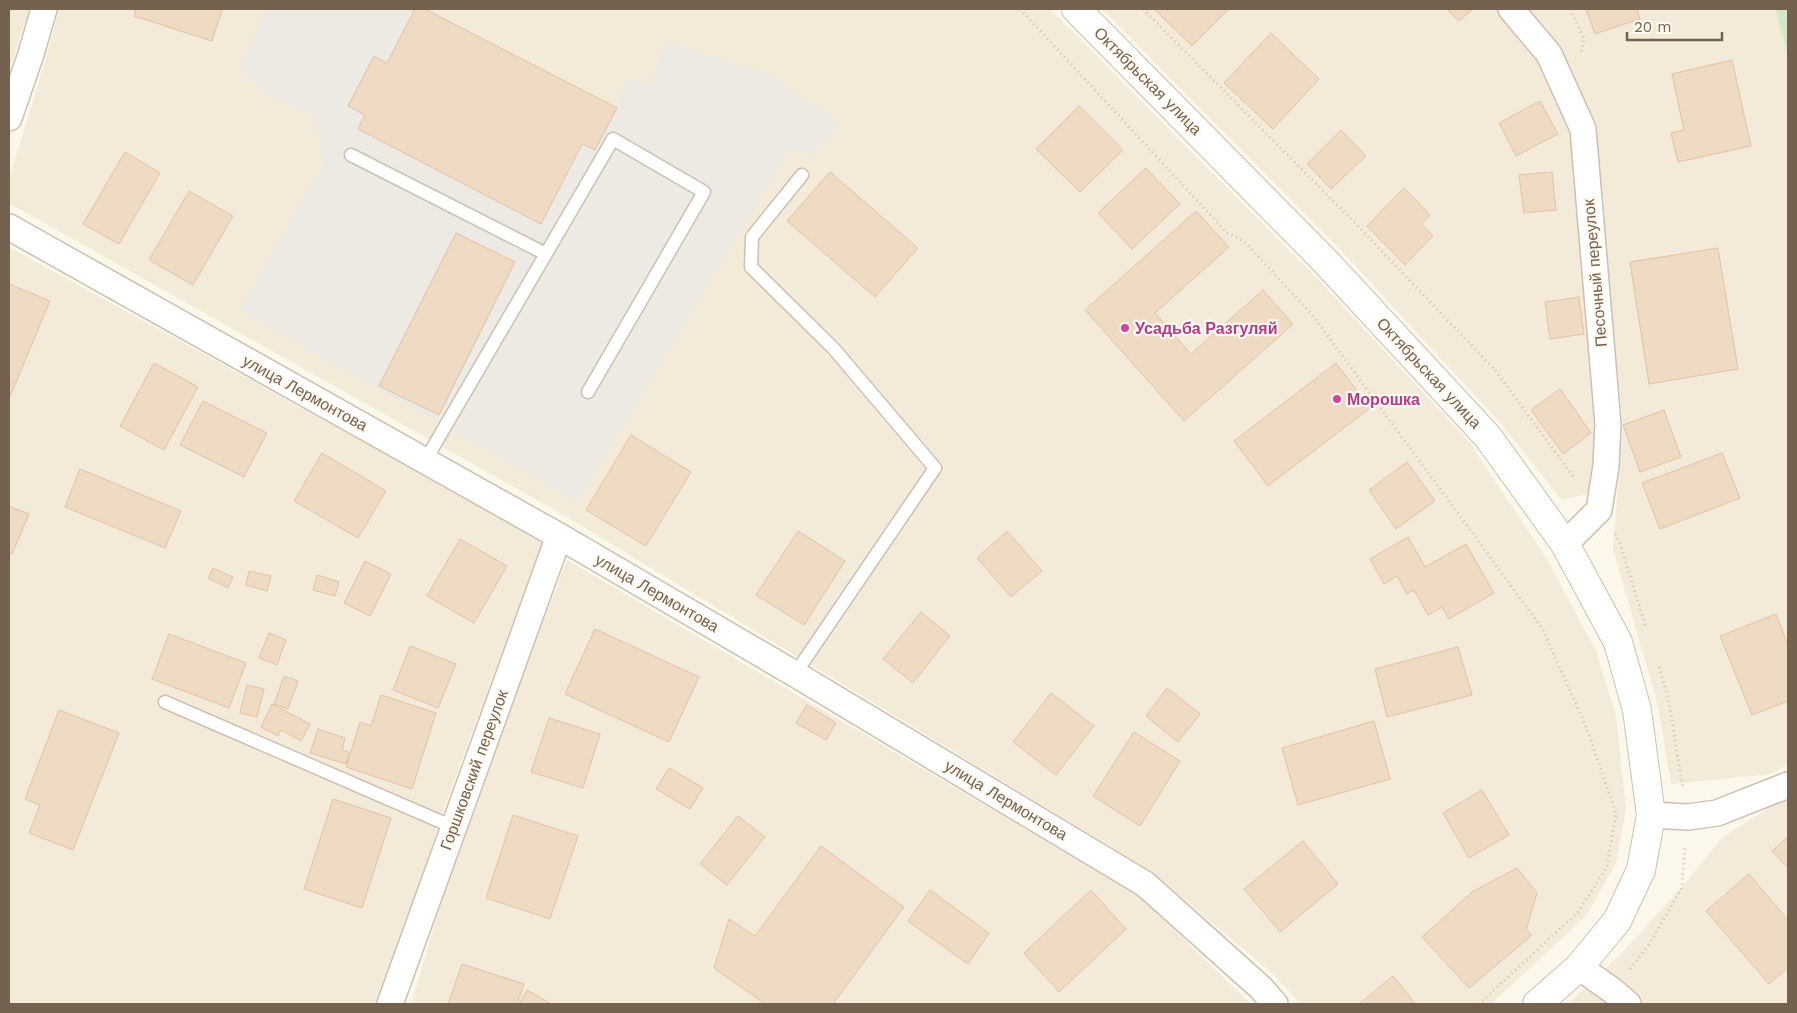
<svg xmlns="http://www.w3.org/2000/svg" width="1797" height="1013" font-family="'Work Sans',sans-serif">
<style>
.residential{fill:#f3ead9}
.industrial{fill:#ede9e3}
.green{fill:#d3e9c9}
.building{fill:#efdac4;stroke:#e1c2a5}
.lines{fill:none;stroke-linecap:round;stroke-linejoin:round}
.service-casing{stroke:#cdc0b1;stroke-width:15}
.minor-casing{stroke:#cdc0b1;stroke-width:28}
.tertiary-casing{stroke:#cdc0b1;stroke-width:30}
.path{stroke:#d5bda6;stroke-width:3;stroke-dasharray:1 4;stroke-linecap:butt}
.service{stroke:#fff;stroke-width:12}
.minor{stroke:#fff;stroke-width:25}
.tertiary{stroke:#fff;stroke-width:28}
.hotel-dot{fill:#d1479c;stroke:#fefaf1;stroke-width:2}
.labels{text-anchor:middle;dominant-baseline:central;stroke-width:4.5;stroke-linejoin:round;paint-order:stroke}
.street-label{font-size:16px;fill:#75614f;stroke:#fefaf1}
.hotel-label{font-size:16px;font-weight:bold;fill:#b23c85;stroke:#fefaf1;text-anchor:start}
</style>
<rect width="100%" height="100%" fill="#fbf7eb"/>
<path class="residential" d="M9,9H29L9,71Z
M59,9H1050L1313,274L1470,443L1548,561L1596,651L1616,715L1626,809L1616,863L1586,916L1491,1004H1301L1273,974L1151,871L562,514L9,203V179L46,58Z
M1102,9H1497L1539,60L1573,134L1596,425L1591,493L1562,500L1503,426L1338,247Z
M1526,9H1775L1788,56V764L1771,774L1671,784L1658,705L1613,549L1623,425L1593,125Z
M9,247L543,541L439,822L385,1004H9Z
M567,560L1138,895L1251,1004H411L463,830Z
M1788,795V1004H1568L1623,952L1682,887L1722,838Z"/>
<path class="industrial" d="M267,9H425L616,107L626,80L650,85L665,41L770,75L841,124L814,155L790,148L578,502L240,310L323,165L315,116L265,94L239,69Z"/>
<path class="green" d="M1775,9H1788V56Z"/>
<path class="building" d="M136,9H222L212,41L134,16Z
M415,9H425L617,108L595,150L582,144L541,224L358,129L365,115L348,106L374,56L387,63Z
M1154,9H1229L1192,46Z
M1447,9H1473L1459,21Z
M1586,9H1637L1640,19L1595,34Z
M1271,33L1319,79L1273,129L1224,83Z
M1732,60L1751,146L1678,162L1671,133L1684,130L1672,74Z
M1540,101L1558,134L1516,156L1499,123Z
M1079,106L1123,150L1080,192L1036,149Z
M1341,130L1366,156L1331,189L1307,164Z
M125,152L160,173L119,244L83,224Z
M1146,168L1180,204L1132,249L1098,213Z
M830,172L918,248L875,297L787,221Z
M1552,172L1556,210L1524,213L1519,175Z
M1404,188L1430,215L1421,224L1433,236L1405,265L1367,226Z
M189,191L233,216L193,285L149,260Z
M1196,211L1229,247L1155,313L1191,354L1263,290L1293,324L1184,421L1085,310Z
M456,233L515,262L439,415L379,386Z
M1718,248L1738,369L1649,384L1630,262Z
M9,284L50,301L9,399Z
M1579,297L1584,334L1550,339L1545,302Z
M154,363L198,387L164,450L120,426Z
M1336,363L1370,408L1268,486L1234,441Z
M1560,389L1591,433L1563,454L1531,410Z
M203,401L267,433L244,477L180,445Z
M1664,410L1681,457L1640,472L1623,425Z
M631,435L691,472L646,546L586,510Z
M322,453L386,491L358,538L294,501Z
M1722,453L1740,498L1660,529L1642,483Z
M1407,462L1435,501L1396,529L1369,490Z
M80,469L181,511L165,548L65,507Z
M9,506L29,514L12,554L9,553Z
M798,531L845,561L804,625L756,595Z
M1007,531L1042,571L1011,597L977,558Z
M1408,537L1425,567L1466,544L1494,593L1449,619L1442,607L1428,615L1414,590L1407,594L1397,576L1384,584L1370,559Z
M460,539L507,566L474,623L427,596Z
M365,561L391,574L370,616L344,603Z
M213,568L233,577L228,588L208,578Z
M249,571L271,576L267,591L246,585Z
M317,575L339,582L335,596L313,590Z
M921,612L950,636L913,683L883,659Z
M1776,614L1788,645V701L1752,715L1720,636Z
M595,629L699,677L669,742L565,694Z
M269,633L286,640L277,665L259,658Z
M169,634L246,663L229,708L152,679Z
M410,646L456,664L438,708L393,690Z
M1458,647L1472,695L1387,717L1375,669Z
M284,676L298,681L288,709L274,704Z
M247,685L264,689L257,717L240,713Z
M1167,688L1200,714L1178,742L1146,716Z
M1051,693L1094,726L1056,775L1013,742Z
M381,695L436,713L412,789L346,767L360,722L371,726Z
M272,704L310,724L301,741L281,730L278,736L261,727Z
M807,705L836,723L826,740L796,723Z
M59,710L119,733L73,850L29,833L40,805L25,799Z
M549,718L600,734L583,788L531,772Z
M1374,721L1390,779L1298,805L1282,748Z
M318,729L345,738L342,750L349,752L346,764L310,753Z
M1134,732L1180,761L1140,826L1093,796Z
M669,768L703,788L690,809L656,789Z
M1482,790L1509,835L1469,858L1443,813Z
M333,799L391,818L362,908L304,889Z
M513,815L578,836L550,919L486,898Z
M738,816L765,837L727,885L700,864Z
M1788,837V868L1772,851Z
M1303,841L1338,884L1280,932L1244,889Z
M821,846L904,907L833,1004H765L714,968L729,919L755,936Z
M1517,868L1537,893L1526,930L1532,935L1469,988L1422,937L1472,892Z
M1749,874L1788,920V968L1769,984L1706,911Z
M930,890L989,933L968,964L908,921Z
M1091,890L1126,929L1059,992L1024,953Z
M462,964L524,984L517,1004H448Z
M1393,976L1416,1004H1359Z
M527,990L551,1004H519Z"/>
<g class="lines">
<g class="service-casing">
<path id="service" d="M351,155L546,254
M425,461L613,139L704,192L588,392
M795,674L935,468L834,349L751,267L752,237L802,175
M165,702L453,827"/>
</g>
<g class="minor-casing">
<path id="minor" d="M1511,9L1549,54L1583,129L1608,424L1606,466L1599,510L1565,544
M9,118L31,54L44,9
M9,227L559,536L795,674L1145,884L1261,988L1275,1004
M1651,815L1688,817L1717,813L1788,785
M1579,967L1613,991L1628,1004
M390,1004L559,536"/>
</g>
<g class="tertiary-casing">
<path id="tertiary" d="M1076,9L1325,261L1488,437L1565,544L1618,642L1637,710L1651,815L1641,870L1617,921L1579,967L1537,1004"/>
</g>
<path class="path" d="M1020,9L1227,233L1244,241L1314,317L1542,628L1587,729L1616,813L1607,867L1578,912L1479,1004
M1143,9L1355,223L1495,370L1575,479
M1570,9L1584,39L1581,53
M1615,534L1620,543L1646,628
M1659,667L1668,697L1683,788
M1630,969L1650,943L1682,887L1685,846"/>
<use href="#service" class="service"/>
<use href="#minor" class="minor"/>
<use href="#tertiary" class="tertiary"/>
</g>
<g class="hotel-dot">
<circle cx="1125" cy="328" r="5"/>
<circle cx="1337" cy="399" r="5"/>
</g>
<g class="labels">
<g class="street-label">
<text transform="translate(1148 81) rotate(45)">Октябрьская улица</text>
<text transform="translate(1595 273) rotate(-95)">Песочный переулок</text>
<text transform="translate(1429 373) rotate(47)">Октябрьская улица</text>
<text transform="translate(305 393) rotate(29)">улица Лермонтова</text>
<text transform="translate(657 593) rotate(30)">улица Лермонтова</text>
<text transform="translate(474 770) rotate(-70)">Горшковский переулок</text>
<text transform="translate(1006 800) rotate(31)">улица Лермонтова</text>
</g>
<g class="hotel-label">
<text x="1135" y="328">Усадьба Разгуляй</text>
<text x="1347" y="399">Морошка</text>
</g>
</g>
<rect width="1797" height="1013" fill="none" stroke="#75614f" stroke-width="20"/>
<path d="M1627 32v8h95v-8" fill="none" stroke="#75614f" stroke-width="2.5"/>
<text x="1634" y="32" font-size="15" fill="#75614f" stroke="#fefaf1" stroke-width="4" paint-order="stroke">20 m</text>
</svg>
